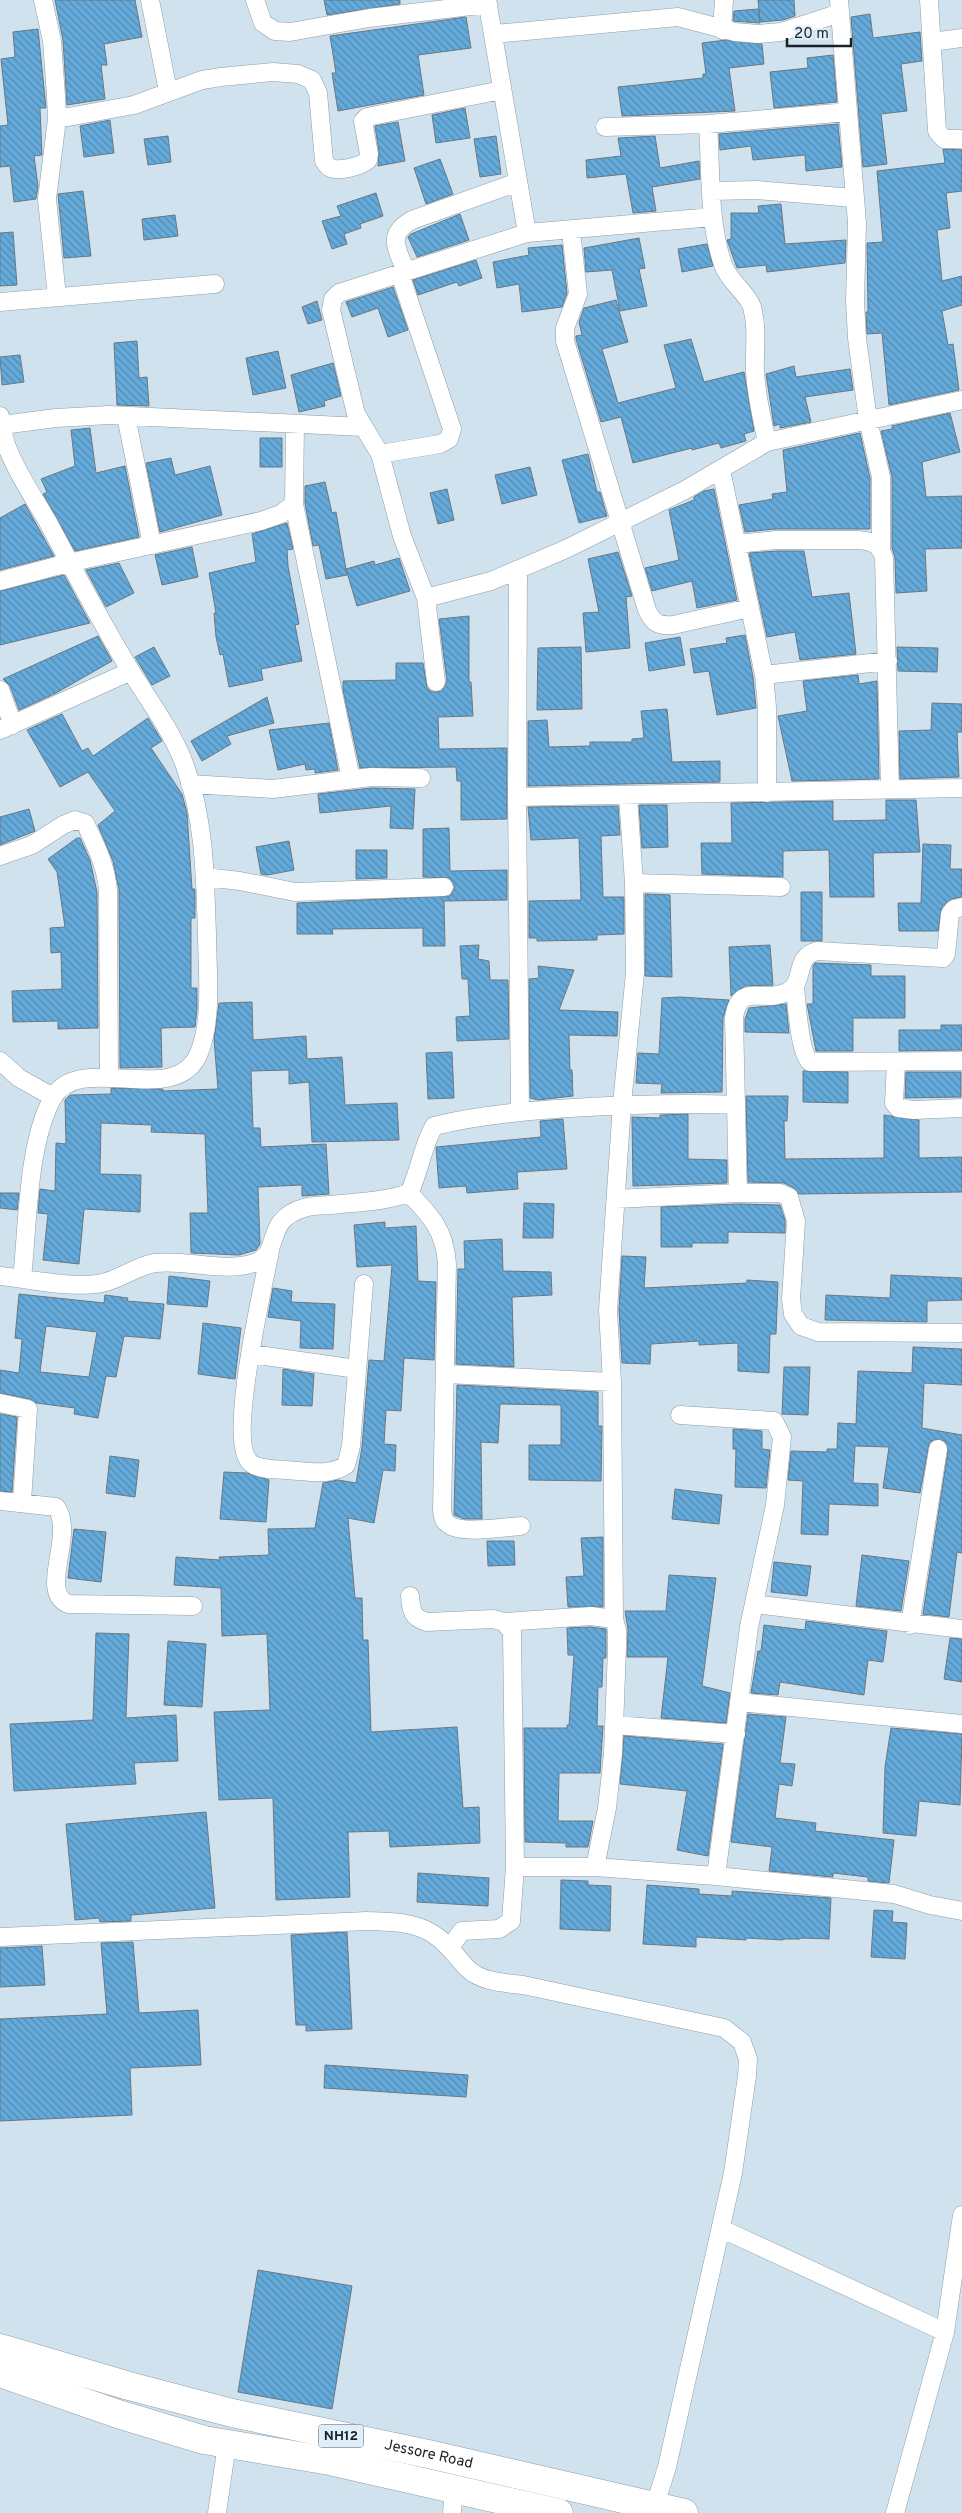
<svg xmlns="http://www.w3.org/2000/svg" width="962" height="2513" font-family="Overpass,sans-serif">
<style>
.building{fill:url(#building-back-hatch);stroke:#697883;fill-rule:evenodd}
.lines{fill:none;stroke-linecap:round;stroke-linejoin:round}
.minor-casing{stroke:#8d9da9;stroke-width:19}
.trunk-casing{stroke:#8d9da9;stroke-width:29}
.minor{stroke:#fff;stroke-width:18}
.trunk{stroke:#fff;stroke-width:28}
.labels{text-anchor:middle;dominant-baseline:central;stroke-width:4;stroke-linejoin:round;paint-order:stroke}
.shield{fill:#deeffc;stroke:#565f66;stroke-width:1}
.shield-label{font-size:14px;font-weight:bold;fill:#1b2125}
.street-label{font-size:15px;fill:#1b2125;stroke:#deeffc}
</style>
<defs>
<pattern id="building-back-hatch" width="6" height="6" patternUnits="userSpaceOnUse" patternTransform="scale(1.25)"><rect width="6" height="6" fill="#64aada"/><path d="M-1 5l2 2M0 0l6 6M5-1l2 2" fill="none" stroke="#528ab1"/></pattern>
</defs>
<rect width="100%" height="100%" fill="#d1e2ef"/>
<path class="building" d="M55,0H135L142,37L104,44L107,65H101L105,99L67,105L63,40Z
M324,0H400V4L327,15Z
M758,0H794L795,16L783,20L760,22Z
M758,9L760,23L733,21L734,11Z
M870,14L873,38L920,32L922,61L901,64L907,111L881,114L887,164L863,167L851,17Z
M466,17L471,48L418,55L424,95L338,111L332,73H336L330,36Z
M38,29L46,108H40L42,155L34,156L38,186L36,199L14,202L10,166L0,167V126L8,125L1,59L15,57L13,32Z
M726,40L762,44L764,64L729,68L735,111L622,116L618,87L703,78V74H706L702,43Z
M833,55L837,102L774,108L770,72L808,68L807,58Z
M465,108L470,138L436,143L432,115Z
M110,120L114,153L84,157L80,126Z
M398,122L405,161L378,166L379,152L375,126Z
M838,124L842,167L806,171L805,155L753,160L751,146L720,150L719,134Z
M168,136L171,162L148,165L144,139Z
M496,136L501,174L480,177L474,139Z
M655,136L660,168L699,161L700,179L652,187L656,211L633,213L626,174L587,178L586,160L621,156L618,138Z
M943,149L962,150V191L946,193L950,228L937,230L942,281L962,276V305L942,311L948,345L953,344L959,390L889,405L882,333L867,334L866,312H868L867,243L883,242L877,171L945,163Z
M440,159L453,194L426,204L414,168Z
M83,191L91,256L64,258L58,194Z
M376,193L383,216L360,224L361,228L344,234L347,244L332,249L322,221L341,216L337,206Z
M781,204L785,244L846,240L845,263L767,272L766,265L737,268L727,240L731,239V213H759L758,206Z
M460,214L469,240L417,257L408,237L411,234Z
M175,215L178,236L144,240L142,219Z
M13,232L17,285L0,286V233Z
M639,238L645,268L639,269L647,306L620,311L612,270L586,272L584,248Z
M707,244L713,266L682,272L678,249Z
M562,245L567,293L562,307L522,312L519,284L497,288L493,262L529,255L528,248Z
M476,260L482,278L459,286L457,282L418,295L413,280Z
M393,287L408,330L388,337L378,308L352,317L346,302Z
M616,300L628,342L602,349L618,403L676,388L664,345L691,339L704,382L744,372L754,431L744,434L746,441L721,448L719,443L692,450V448L633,463L621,417L601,422L576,339V336L582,335L579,322L584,308Z
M317,301L322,320L308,324L302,307Z
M137,341L139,378L147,377L149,406L117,405L114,343Z
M278,351L286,388L253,395L246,358Z
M20,355L24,382L2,385L0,357Z
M333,363L341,396L324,401L325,406L299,412L291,375Z
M794,366L796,377L850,369L853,390L805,397L811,422L780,428V424L774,426L766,374Z
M950,413L960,452L922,462L926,497L962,496V548L925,549L927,591L896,593L895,558L892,548V477L881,431L892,429V426Z
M90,428L96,473L125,466L139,537L75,551L43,494L47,492L41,479L75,466L71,430Z
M860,433L870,478V529H776L745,532L739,505L773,499L772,494L787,492L783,450Z
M260,438H282V467H260Z
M588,454L597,492H600L607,516L579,523L562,460Z
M171,458L175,475L210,466L222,515L160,532L146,463Z
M530,467L537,495L502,504L495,475Z
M325,482L332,513L336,512L347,575L326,579L319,545L313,546L305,503V486Z
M447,489L454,520L438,524L430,493Z
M714,489L737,600L697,608L692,581L652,591L645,568L679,560L669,510L694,500V497L704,491Z
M25,504L54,556L0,570V518Z
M287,523L293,549L287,550L288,566L299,624L295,625L302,661L261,669L263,680L229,687L223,654L220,655L216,637L214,613H216L209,573L256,562L252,534Z
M192,547L198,577L162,585L155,555Z
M777,551H804L812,597L849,593L856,654L800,660L795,632L767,637L749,553Z
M618,552L632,596L626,597L630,648L586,652L583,613L599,612L588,559Z
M399,558L410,591L357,606L346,569L374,561L375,565Z
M119,563L134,593L106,607L86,570Z
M64,575L90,623L0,645V591Z
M469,616V682H471L473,716L438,717L439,749L507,748V819L461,820V781H457L456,767L360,768L343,690V681L396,680V663H423L427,688L432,692L442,691L447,681L439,619Z
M745,635L753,677L756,708L717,715L709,671L694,673L690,649L727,643L726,638Z
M98,636L112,661L56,693L19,710L10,686L3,679Z
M680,637L685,665L649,671L645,643Z
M154,647L170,676L152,685L135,657Z
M581,647L582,709L537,710L538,648Z
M897,647L938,648L937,672L898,671Z
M858,675L859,684L877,681L879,779L792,781L778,716L807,711L803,681Z
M267,697L274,723L227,736L231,744L202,761L191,741Z
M932,703L962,704V732H957L959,777L900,779L899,731L931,730Z
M667,709L672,762L720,761V782L528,786V721L547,720L549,747L590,746V742H632V739L644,738L641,711Z
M62,714L82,751L88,748L93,756L148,718L162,741L151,748L182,794L187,813L192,889H195V918H191V988H197V1009L195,1027L161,1028L162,1067L120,1068L119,890L113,861L98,825L115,811L88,772L60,787L27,730Z
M329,723L338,770L315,773V769L306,770L305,764L278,770L269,730Z
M372,788L415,789L413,829L390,828L391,806L320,813L318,794Z
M886,800H916L920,852L873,853L874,897H830L829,850L783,851V877L702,874L701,843H732L731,803L833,801V821L886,820Z
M639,805H667L668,847L642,848Z
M618,806L620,835L601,836L603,897H624V934L597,935V940L537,941V938H529V901L581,900L579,838L531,840L528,807Z
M29,809L35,831L0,845V817Z
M449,828L450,871L507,870V900L444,901L445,946H423V928L332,929L333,934H297V903L450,896L455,887L449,878L423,877V829Z
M77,838H80L90,860L97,892L98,1028L58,1029V1021L13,1022L12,991L62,989L61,952L51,953L50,928L65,927L57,872L48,859Z
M289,841L294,870L267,875L261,874L256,847Z
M923,844L951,845L950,869H962V897L951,899L942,907L938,931H899L898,903H921Z
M356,850H387V878L356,879Z
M801,892H822V941H801Z
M645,894L670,895L672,977L645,976Z
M479,945L478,959L489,961L490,980H508L509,1039L457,1041L456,1017L470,1016L468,979H462L460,946Z
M770,945L773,985L745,986L731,996L729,947Z
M815,963L871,965V976H905V1018H853V1051H816L807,1004H813V966Z
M538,966L574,970L559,1010L618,1012L617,1036L569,1035L570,1070H572L573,1096L538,1100L530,1098L529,979L539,978Z
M680,997L729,1000L723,1018L722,1092L661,1093L662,1084L636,1083L638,1053L659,1054L662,998Z
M252,1002L253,1040L306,1036L307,1059L342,1057L345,1105L397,1103L399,1140L312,1142L309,1082L289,1084V1070L251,1071L253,1128H260L261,1147L326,1144L329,1194L302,1196V1185L258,1187L260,1244L256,1250L239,1255L191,1253L190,1213H208L205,1134L151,1132L152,1125L101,1123L100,1174L141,1175L140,1212L84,1209L79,1264L43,1260L48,1214L38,1213L40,1189L55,1191L56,1143L66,1144L65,1100L70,1095L111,1094V1088L163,1089V1091L218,1089L214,1039L219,1003Z
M786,1004L789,1033L745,1032V1019L749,1008Z
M941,1025H962V1050L899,1051V1030H941Z
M452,1052L454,1098L428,1099L426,1053Z
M803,1071L848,1072V1103L803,1102Z
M906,1072H961V1097L905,1098Z
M746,1096H788L787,1121H784L785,1159L884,1158V1115L919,1120V1158L962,1157V1192L799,1194L794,1188L784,1183L748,1182Z
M688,1114V1159L727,1160V1183L633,1186L632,1117L660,1118V1115Z
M563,1119L567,1169L517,1172L518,1189L467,1193L466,1186L439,1188L436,1147L541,1137L540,1121Z
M0,1193H19L17,1210L0,1208Z
M524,1203L554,1204L553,1238H523Z
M738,1204L780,1205L785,1220V1233L728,1232V1243H692V1247H661V1207Z
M385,1222V1228L416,1226L418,1281L436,1282L434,1360L404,1358L401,1411L386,1410L384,1444L396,1445L395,1471L383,1470L374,1523L348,1518L355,1598H362L363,1640H368L371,1732L457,1727L463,1808L479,1807L480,1843L390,1847L389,1831L348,1832L350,1897L276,1900L273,1798L219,1800L214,1712L270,1710L267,1634L222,1636L221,1588L174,1585L176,1557L220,1560L219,1557L269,1555L268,1529L315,1528L323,1483L338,1480L356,1483L362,1447L369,1360L384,1361L392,1265L357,1267L354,1225Z
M502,1239L503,1271L551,1272L552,1295L512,1297L514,1367L456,1364L458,1269H465L464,1241Z
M622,1256L646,1257L644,1288L747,1283V1280L778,1282L776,1334H770L769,1373L738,1371V1343L699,1345V1341L651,1344L650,1364L622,1363L619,1310Z
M891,1275L962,1278V1300L927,1301V1322L825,1320L826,1295L890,1298Z
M169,1276L210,1281L207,1307L167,1304Z
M273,1288L292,1291L291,1302L335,1304L333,1349L300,1348L301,1321L268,1317Z
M19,1294L104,1303L105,1295L128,1298L127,1301L164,1304L160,1339L124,1336L116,1377L106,1376L98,1418L74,1414L75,1408L36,1403L30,1399L0,1393V1370L19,1373L22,1339L15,1338ZM46,1326L97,1332L89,1377L40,1372Z
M203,1323L241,1328L235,1379L198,1374Z
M913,1347L962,1349V1385L924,1383L922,1428L962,1435V1553L957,1552L949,1617L923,1614L948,1451L945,1441L935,1439L929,1443L920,1493L883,1488L889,1447L855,1446L853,1483L878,1484V1506L829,1504L828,1535L801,1534L803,1481L788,1480L791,1451L827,1452V1449H837L838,1423L856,1424L858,1371L912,1373Z
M784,1367H810L808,1415L782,1414Z
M283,1369L314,1374L312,1406L282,1405Z
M457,1385L598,1392V1426H602L601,1481L529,1480V1445H561V1405L500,1404L498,1443L481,1442L482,1519H464L454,1515Z
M0,1414L17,1417L12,1492L0,1491Z
M733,1429L762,1431V1449L770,1450L766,1488L735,1487L736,1449H733Z
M110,1456L139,1460L135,1497L106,1493Z
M224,1472L247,1473L269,1480L266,1522L220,1519Z
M675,1489L722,1495L719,1524L672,1519Z
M74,1529L106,1532L101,1582L68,1578Z
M603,1537V1607H568L566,1577L584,1576L581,1538Z
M487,1541H514L515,1565L488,1566Z
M862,1555L909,1561L901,1611L856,1606Z
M774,1562L811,1566L807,1596L771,1592Z
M669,1575L716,1578L702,1686L730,1693L726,1723L661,1718L668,1657H627L628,1630L625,1611H666Z
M806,1621L887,1631L883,1662L868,1660L864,1695L780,1682L778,1695L751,1693L758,1651H761L764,1625L805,1630Z
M591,1627L606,1629V1658H603L602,1687H598L597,1726H603L600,1773H559L558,1821H593L588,1847H566V1843L525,1842L524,1728H567V1725H569L574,1655H568L567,1628Z
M96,1633L129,1634L126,1718L176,1715L178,1761L134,1763L136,1784L14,1791L10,1724L93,1720Z
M950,1638L962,1639V1682L944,1679Z
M168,1641L206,1644L202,1707L164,1705Z
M748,1714L786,1717L780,1763L795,1764L792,1786L779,1784L775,1818L816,1823L815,1831L894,1840L889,1883L868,1881V1877L833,1873V1877L769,1871L772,1847L731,1842Z
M891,1728L962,1734L960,1805L919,1801L916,1836L883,1833L885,1767Z
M624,1736L723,1744L708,1856L677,1850L687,1791L620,1784Z
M206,1812L215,1908L131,1915V1921L100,1922L99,1918L75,1920L66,1824Z
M418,1873L489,1878L488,1906L417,1902Z
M561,1880L588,1881V1885L611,1886L610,1931L560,1929Z
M647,1885L699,1889V1894L732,1896V1891L831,1898L829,1939L801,1938L800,1939H783V1940L746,1938V1940L696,1937V1947L643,1944Z
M874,1910L893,1911L892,1922L907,1923L905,1959L871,1957Z
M347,1932L352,2029L306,2031V2025H296L291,1935Z
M133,1942L139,2013L198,2010L201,2065L130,2068L132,2115L0,2121V2019L107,2014L101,1943Z
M42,1946L45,1985L0,1987V1948Z
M325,2065L468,2075L466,2097L324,2088Z
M258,2270L352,2286L332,2409L238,2392Z"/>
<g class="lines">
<g class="minor-casing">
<path id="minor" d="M43,0L52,41L56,96L57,119L47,199L57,297
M150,0L168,91
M255,0L263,23L275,31L290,32L369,18L488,4
M487,0L527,233
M839,0L857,223L855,302L857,338L868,420L881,477V548
M929,0L937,131L944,139H962
M722,30L724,0
M494,34L678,17L735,32L758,34L781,32L840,13
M932,42L962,38
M57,119L134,105L202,80L221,77L273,72L298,74L312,80L318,93L324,161C326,163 327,166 329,167C337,173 361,166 368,160L369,154L363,121L367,117L502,90
M708,124C711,168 708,225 724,267C730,282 748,294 752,307C758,329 754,349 755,371C756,395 762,419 767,442
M605,127L708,124L848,112
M713,191L756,190L854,198
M571,231L578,294L565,328V341L647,610C653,623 658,626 673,625L750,608
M406,272C397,248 386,235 412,220L518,182
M0,302L215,284
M0,416C2,426 3,437 7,447C17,474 35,499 49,524C75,573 101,622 130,670C149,701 175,735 186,769C205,823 205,878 207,934C207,969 213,1020 199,1053C176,1110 79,1049 52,1099C27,1146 28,1225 22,1278
M126,416L152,545
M2,425L56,418L109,415L363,427
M380,454L440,444L449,439L452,429L400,274
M721,470L764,675L767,707V793
M294,504L351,779
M737,544L776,540H858C872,541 880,544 884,558L890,789
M0,581L68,563L261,521L281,514L294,504L295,424
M426,598L491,581L566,549L685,490L767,442L962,400
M764,675L888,661
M436,682L426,598L402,536L380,454L356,414L331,310L333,299L339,293L527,233L713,217
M0,690L13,725
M0,730L131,671
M190,784L273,789L371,777L421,778
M517,797L518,571
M0,856L32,845L63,825L75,820L85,823C96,846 106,865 108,891L109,1078
M205,877L240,881L295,892L444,887
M634,883L781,887
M962,907L954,909L950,914L946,954L943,958L817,951C793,957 806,983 787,992C764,1004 739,981 734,1018L738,1193H780L789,1197L796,1221L791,1299L793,1314L801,1326L818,1332L962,1333
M795,987C797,1005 799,1051 810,1062L962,1061
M0,1061L19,1078L53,1097
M896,1062L894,1103L898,1108L914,1110L962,1108
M520,1111L517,797L962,788
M409,1193C431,1216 445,1231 447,1264L442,1510C443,1516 443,1521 448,1524C461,1535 504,1527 521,1526
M616,1199L738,1193
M270,1251C264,1283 225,1447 252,1464C261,1470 276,1469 286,1470C307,1471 328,1477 346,1465L351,1446L364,1284
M0,1276C30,1279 73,1289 102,1283C121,1279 136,1266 155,1263C187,1259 223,1273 254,1263C283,1254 262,1220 304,1208C312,1205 322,1206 330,1205C357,1202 383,1202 409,1193C420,1171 422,1147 434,1126C474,1116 514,1112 555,1109C616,1105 675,1102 736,1105
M251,1354L357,1369
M445,1374L612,1382
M0,1403L28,1409L22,1502
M680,1415L774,1421L782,1437L775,1505L749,1627L716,1876
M0,1501L56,1507C76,1535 38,1591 68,1604L193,1606
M410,1596C411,1610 412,1618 427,1622L493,1619L504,1622L512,1632L515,1867L511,1921L499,1929L462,1931L450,1947
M754,1604L962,1629
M614,1619L612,1382L608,1310L622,1104L635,973L634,883L628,796
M504,1622L591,1616L614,1619L617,1630V1648L613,1754L607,1808L595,1867
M910,1625L938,1449
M739,1702L962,1724
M614,1725L736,1734
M515,1867H595L716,1876L894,1894L930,1905L962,1911
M0,1937L367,1921C389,1922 413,1921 433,1934C448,1943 456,1957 468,1969C481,1982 506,1983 523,1985L724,2028L742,2042L748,2059L747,2076L733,2173L667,2467L655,2505
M722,2229L945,2332
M217,2513L227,2444
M452,2513L454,2489
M895,2513L945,2332L962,2215"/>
</g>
<g class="trunk-casing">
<g id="trunk">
<path id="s1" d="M0,2348L129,2386L232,2413L428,2454L684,2513"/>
<path d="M0,2373L118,2414L204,2440L330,2461L559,2513"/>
</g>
</g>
<use href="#minor" class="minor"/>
<use href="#trunk" class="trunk"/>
</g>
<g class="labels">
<rect class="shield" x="318.5" y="2424.5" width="45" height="23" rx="4"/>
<g class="shield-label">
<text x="341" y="2436">NH12</text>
</g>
<g class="street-label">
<text stroke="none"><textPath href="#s1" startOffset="442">Jessore Road</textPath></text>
</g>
</g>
<path d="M787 38v8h64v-8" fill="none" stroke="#1b2125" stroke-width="2.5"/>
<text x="794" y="38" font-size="15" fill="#1b2125" stroke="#deeffc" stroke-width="4" paint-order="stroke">20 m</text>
</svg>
